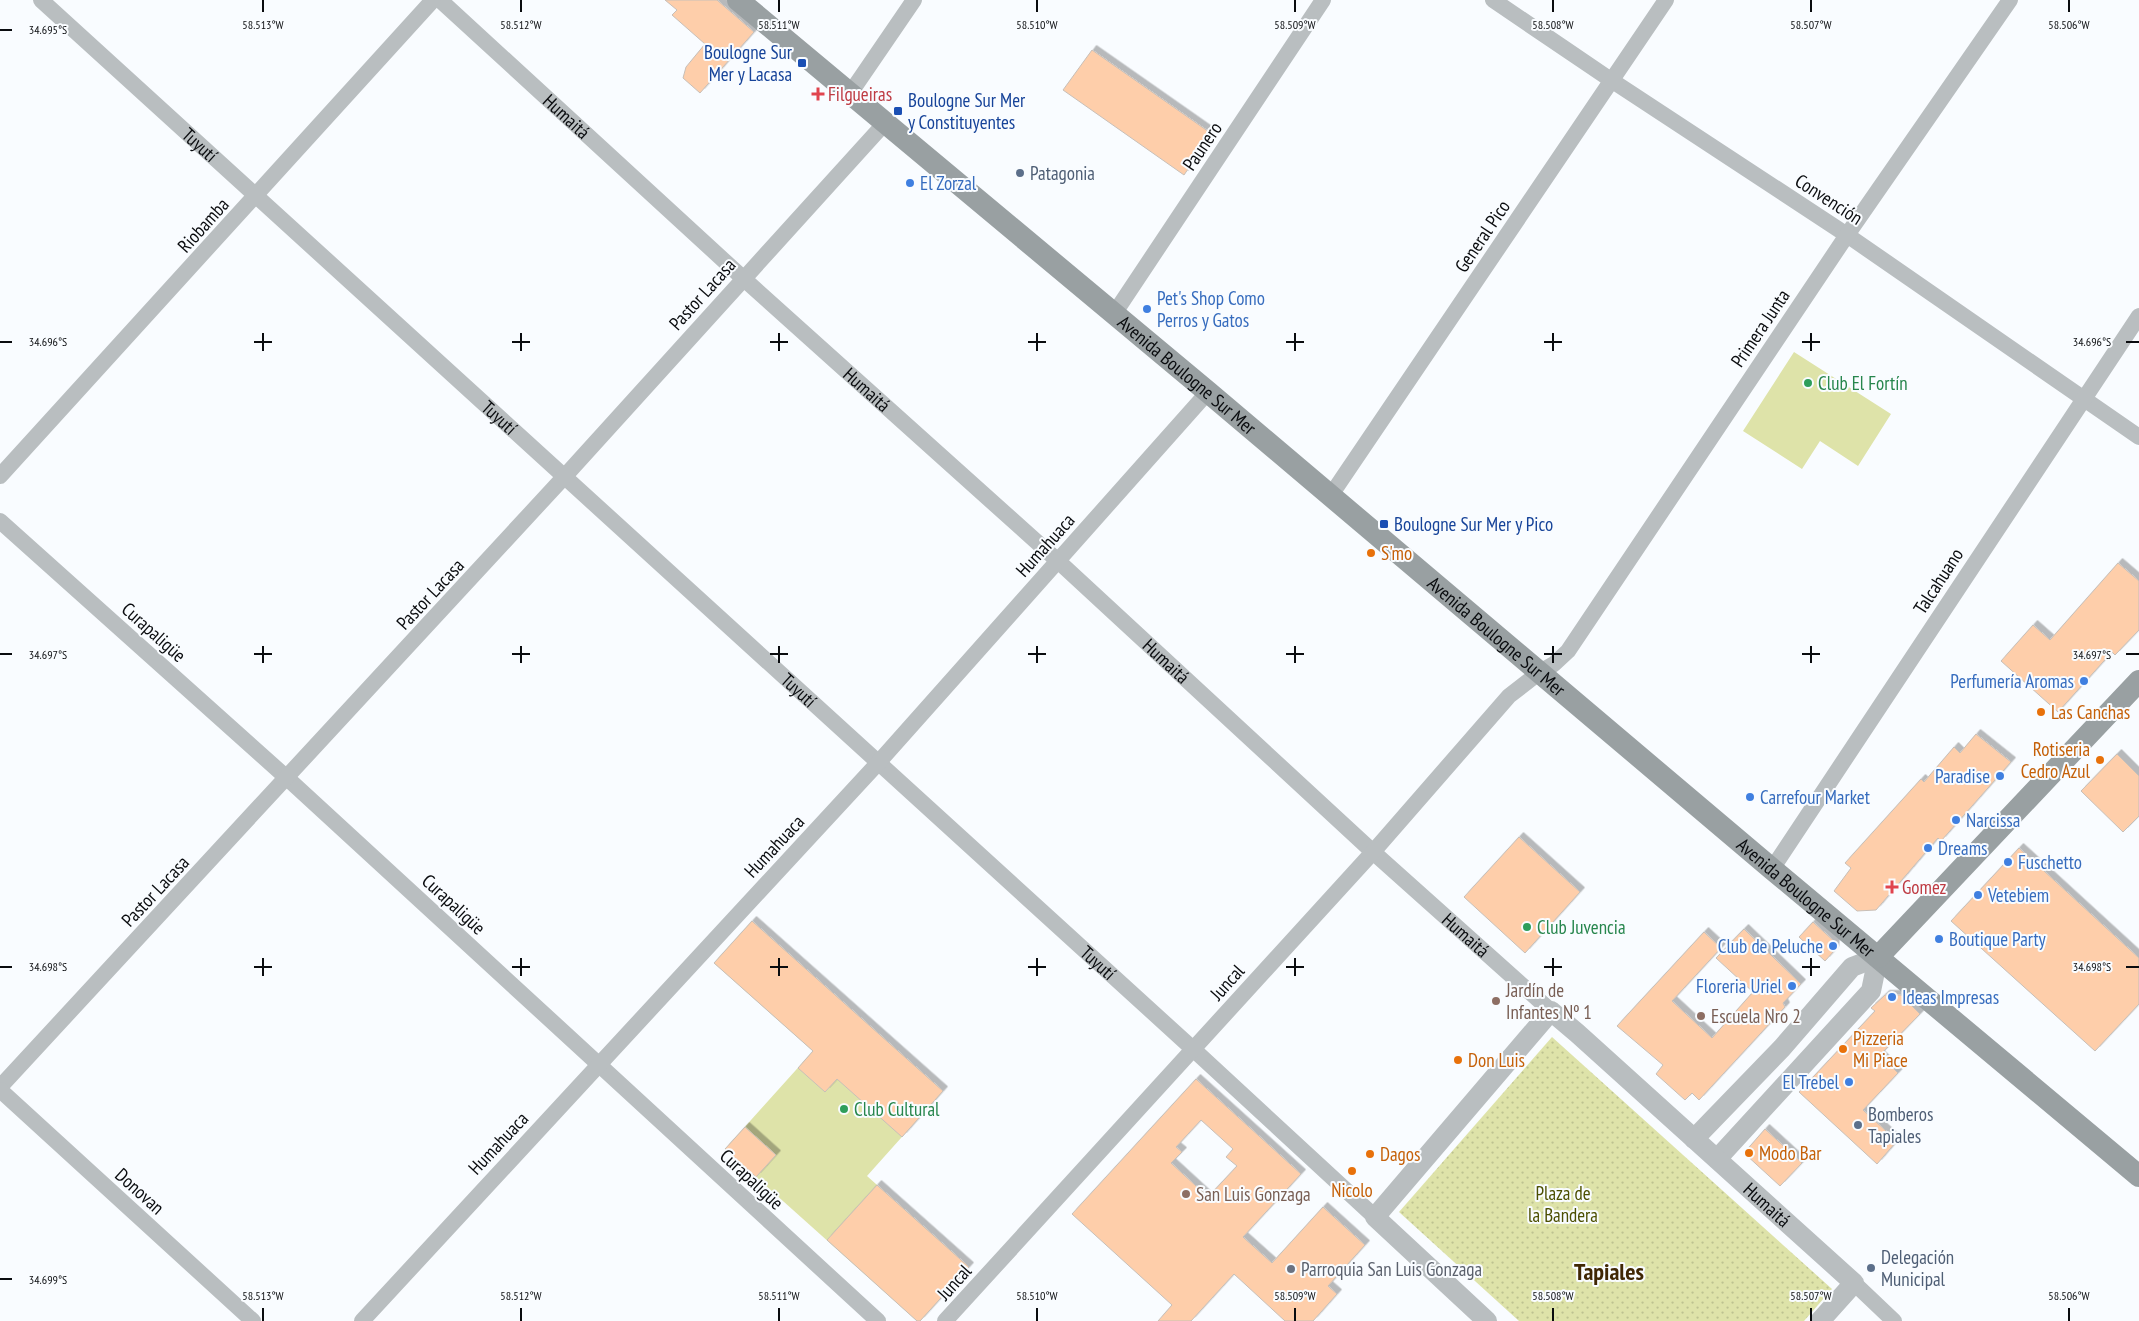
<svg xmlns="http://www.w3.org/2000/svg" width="2139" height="1321" font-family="'PT Sans Narrow',sans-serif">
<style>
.grass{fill:#dee3a9}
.park{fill:url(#park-dots)}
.building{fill:#feceaa;stroke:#c7bfb8;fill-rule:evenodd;filter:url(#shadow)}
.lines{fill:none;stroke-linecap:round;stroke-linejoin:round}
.minor{stroke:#b9bec0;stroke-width:16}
.tertiary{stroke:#b9bec0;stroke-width:20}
.secondary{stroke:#99a0a2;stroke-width:22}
.ticks{fill:none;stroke:#0a0c0f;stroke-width:2}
.transit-dot{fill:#1a4fb4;stroke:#f9fcff;stroke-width:2}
.health-dot{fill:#e0444e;stroke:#f9fcff;stroke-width:2}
.service-dot{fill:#5c6f8a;stroke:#f9fcff;stroke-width:2}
.shop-dot{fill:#3f7fe0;stroke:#f9fcff;stroke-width:2}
.leisure-dot{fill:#2e9e5b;stroke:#f9fcff;stroke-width:2}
.food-dot{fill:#e8710a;stroke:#f9fcff;stroke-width:2}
.education-dot{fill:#8d6e63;stroke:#f9fcff;stroke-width:2}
.worship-dot{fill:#6b7280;stroke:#f9fcff;stroke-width:2}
.labels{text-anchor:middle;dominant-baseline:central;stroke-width:4;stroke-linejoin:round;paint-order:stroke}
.transit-label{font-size:19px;fill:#164399;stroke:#f9fcff;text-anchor:start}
.health-label{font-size:19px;fill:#be3a42;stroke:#f9fcff;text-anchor:start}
.street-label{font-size:19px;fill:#0a0c0f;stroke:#f9fcff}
.service-label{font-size:19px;fill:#4e5e75;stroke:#f9fcff;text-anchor:start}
.shop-label{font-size:19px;fill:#366cbe;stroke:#f9fcff;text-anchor:start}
.leisure-label{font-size:19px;fill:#27864d;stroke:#f9fcff;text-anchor:start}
.food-label{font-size:19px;fill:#c56008;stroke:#f9fcff;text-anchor:start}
.education-label{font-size:19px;fill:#785e54;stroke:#f9fcff;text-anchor:start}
.park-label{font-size:19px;fill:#4c4f01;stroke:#f9fcff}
.worship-label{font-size:19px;fill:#5b616d;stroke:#f9fcff;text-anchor:start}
.district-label{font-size:24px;font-weight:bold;fill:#402704;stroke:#f9fcff}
.ticks-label{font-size:12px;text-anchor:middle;fill:#0a0c0f;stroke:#f9fcff;stroke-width:4;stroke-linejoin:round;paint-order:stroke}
</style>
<defs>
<pattern id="park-dots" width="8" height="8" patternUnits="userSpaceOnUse" patternTransform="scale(1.25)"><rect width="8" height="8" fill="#dee3a9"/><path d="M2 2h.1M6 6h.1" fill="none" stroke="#bdc290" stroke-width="1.8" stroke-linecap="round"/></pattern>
<filter id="shadow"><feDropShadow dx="4.5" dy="-4.5" stdDeviation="0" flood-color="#0004"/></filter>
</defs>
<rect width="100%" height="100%" fill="#f9fcff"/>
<path class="grass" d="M1794,352L1891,414L1858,466L1820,441L1802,469L1743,431Z
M752,921L943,1091L867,1176L969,1267L920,1321H917L725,1149L813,1051L714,963Z"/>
<path class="park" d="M1552,1037L1832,1289L1804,1321H1519L1399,1212Z"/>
<path class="building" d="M665,0H717L754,32L700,93L683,78L686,67L705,44L672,15L677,10Z
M1092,50L1212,134L1184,175L1063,90Z
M2118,563L2139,581V630L2115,655L2112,652L2058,712L2001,661L2033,625L2050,640Z
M1976,734L2011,762L1941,841L1938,838L1876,910L1857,911L1834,891L1851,868L1845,863L1921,779L1924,782L1954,747L1960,753Z
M2117,754L2139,776V816L2123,832L2081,791Z
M1519,837L1580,892L1525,953L1464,897Z
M2019,848L2139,958V1004L2095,1051L1951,921Z
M752,921L943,1091L902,1137L837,1079L825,1092L798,1068L813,1051L714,963Z
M1813,922L1835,942L1834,951L1825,961L1799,937Z
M1744,929L1801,984L1783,1003L1785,1007L1699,1100L1692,1093L1685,1100L1656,1074L1663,1065L1617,1026L1704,932L1721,948L1672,1001L1712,1038L1753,992L1716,958Z
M1885,995H1901L1920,1014L1880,1055L1898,1073L1863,1110L1897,1141L1877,1164L1799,1092L1875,1011L1871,1008Z
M1196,1079L1301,1174L1243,1237L1272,1263L1323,1207L1365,1245L1328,1286L1337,1294L1313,1321H1285L1234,1274L1191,1321H1158L1172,1305L1072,1214ZM1201,1120L1233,1149L1226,1157L1237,1166L1208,1197L1171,1163L1182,1152L1176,1147Z
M745,1127L776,1155L756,1177L725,1149Z
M1765,1129L1802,1163L1780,1186L1744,1153Z
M877,1185L969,1267L920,1321H917L827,1240Z"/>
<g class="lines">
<g class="minor">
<path id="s1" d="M41,0L1193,1049L1375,1217"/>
<path id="s2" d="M440,0L744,279L1058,561L1373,852L1551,1011"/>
<path d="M1493,0L1611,80L1847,235L2139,437"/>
<path d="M849,95L914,0"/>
<path d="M1114,314L1323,0"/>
<path d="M0,476L433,0"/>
<path d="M1331,495L1666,0"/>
<path d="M0,521L287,778L878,1321"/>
<path d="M1772,869L2139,316"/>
<path d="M0,1087L565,476L885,123"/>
<path d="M0,1090L253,1321"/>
<path d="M1854,1283L1894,1321"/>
<path d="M362,1321L878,763L1208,392"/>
<path d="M945,1321L1373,852L1509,696L1540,672L1554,664L1568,651L1847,235L2010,0"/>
</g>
<g class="tertiary">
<path d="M1694,1139L1782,1048L1852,967L1878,957"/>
<path d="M1717,1159L1871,991L1878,957"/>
<path id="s3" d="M1487,1321L1375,1217L1551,1011L1577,1033L1854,1283L1820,1321"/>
</g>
<g class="secondary">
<path id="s4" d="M738,0L1208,392L1772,869L2139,1176"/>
<path d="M1878,957L2139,681"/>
</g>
</g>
<path class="ticks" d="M263,0V12M521,0V12M779,0V12M1037,0V12M1295,0V12M1553,0V12M1811,0V12M2069,0V12M0,30H12M263,333V351M521,333V351M779,333V351M1037,333V351M1295,333V351M1553,333V351M1811,333V351M0,342H12M254,342H272M512,342H530M770,342H788M1028,342H1046M1286,342H1304M1544,342H1562M1802,342H1820M2126,342H2139M263,646V663M521,646V663M779,646V663M1037,646V663M1295,646V663M1553,646V663M1811,646V663M0,654H12M254,654H272M512,654H530M770,654H788M1028,654H1046M1286,654H1304M1544,654H1562M1802,654H1820M2126,654H2139M263,958V976M521,958V976M779,958V976M1037,958V976M1295,958V976M1553,958V976M1811,958V976M0,967H12M254,967H272M512,967H530M770,967H788M1028,967H1046M1286,967H1304M1544,967H1562M1802,967H1820M2126,967H2139M0,1279H12M263,1308V1321M521,1308V1321M779,1308V1321M1037,1308V1321M1295,1308V1321M1553,1308V1321M1811,1308V1321M2069,1308V1321"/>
<g class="transit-dot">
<rect x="797" y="58" width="10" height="10" rx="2.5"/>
<rect x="893" y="106" width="10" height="10" rx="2.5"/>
<rect x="1379" y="519" width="10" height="10" rx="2.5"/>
</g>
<g class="health-dot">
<path d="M815.5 86.5h5v5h5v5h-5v5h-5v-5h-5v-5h5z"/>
<path d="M1889.5 879.5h5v5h5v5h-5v5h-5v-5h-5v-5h5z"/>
</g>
<g class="service-dot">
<circle cx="1020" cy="173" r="5"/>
<circle cx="1858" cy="1125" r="5"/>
<circle cx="1871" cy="1268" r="5"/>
</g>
<g class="shop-dot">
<circle cx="910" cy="183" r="5"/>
<circle cx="1147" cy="309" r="5"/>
<circle cx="2084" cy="681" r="5"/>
<circle cx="2000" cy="776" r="5"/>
<circle cx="1750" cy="797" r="5"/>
<circle cx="1956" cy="820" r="5"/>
<circle cx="1928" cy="848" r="5"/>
<circle cx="2008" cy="862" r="5"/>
<circle cx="1978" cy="895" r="5"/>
<circle cx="1939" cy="939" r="5"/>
<circle cx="1833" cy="946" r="5"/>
<circle cx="1792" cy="986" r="5"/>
<circle cx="1892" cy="997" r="5"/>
<circle cx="1849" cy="1082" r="5"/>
</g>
<g class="leisure-dot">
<circle cx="1808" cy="383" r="5"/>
<circle cx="1527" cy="927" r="5"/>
<circle cx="844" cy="1109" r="5"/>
</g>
<g class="food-dot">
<circle cx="1371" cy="553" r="5"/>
<circle cx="2041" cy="712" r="5"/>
<circle cx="2100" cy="760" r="5"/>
<circle cx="1843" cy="1049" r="5"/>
<circle cx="1458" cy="1060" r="5"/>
<circle cx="1749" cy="1153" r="5"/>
<circle cx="1370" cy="1154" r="5"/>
<circle cx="1352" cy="1171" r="5"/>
</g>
<g class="education-dot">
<circle cx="1496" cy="1001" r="5"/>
<circle cx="1701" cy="1016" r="5"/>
<circle cx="1186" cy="1194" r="5"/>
</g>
<circle class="worship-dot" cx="1291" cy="1269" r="5"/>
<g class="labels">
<g class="transit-label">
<text x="792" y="52" text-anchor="end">Boulogne Sur<tspan x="792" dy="22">Mer y Lacasa</tspan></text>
<text x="908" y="100">Boulogne Sur Mer<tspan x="908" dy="22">y Constituyentes</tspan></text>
<text x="1394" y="524">Boulogne Sur Mer y Pico</text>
</g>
<g class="health-label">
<text x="828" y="94">Filgueiras</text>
<text x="1902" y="887">Gomez</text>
</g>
<g class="street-label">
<text stroke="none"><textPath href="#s2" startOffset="172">Humaitá</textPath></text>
<text stroke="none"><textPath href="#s1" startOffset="215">Tuyutí</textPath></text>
<text transform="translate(1202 146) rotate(-56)">Paunero</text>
<text transform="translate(1829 199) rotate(33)">Convención</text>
<text transform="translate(203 225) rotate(-48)">Riobamba</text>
<text transform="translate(1482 236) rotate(-56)">General Pico</text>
<text transform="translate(702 294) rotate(-48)">Pastor Lacasa</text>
<text transform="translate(1760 328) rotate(-56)">Primera Junta</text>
<text stroke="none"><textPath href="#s4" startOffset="585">Avenida Boulogne Sur Mer</textPath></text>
<text stroke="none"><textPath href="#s2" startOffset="578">Humaitá</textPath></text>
<text stroke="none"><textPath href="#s1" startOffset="620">Tuyutí</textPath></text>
<text transform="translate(1045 545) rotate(-48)">Humahuaca</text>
<text transform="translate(1938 581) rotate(-57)">Talcahuano</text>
<text transform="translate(430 594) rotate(-47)">Pastor Lacasa</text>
<text transform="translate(154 632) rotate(42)">Curapaligüe</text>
<text stroke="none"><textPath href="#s4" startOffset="990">Avenida Boulogne Sur Mer</textPath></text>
<text stroke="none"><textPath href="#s2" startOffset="982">Humaitá</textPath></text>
<text stroke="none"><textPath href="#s1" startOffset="1025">Tuyutí</textPath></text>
<text transform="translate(774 846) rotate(-47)">Humahuaca</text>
<text transform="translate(155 891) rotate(-47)">Pastor Lacasa</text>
<text stroke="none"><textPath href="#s4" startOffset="1395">Avenida Boulogne Sur Mer</textPath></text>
<text transform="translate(454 904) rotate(43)">Curapaligüe</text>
<text stroke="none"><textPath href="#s2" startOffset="1388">Humaitá</textPath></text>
<text stroke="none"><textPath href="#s1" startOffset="1430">Tuyutí</textPath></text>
<text transform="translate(1227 982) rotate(-48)">Juncal</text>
<text transform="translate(498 1143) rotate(-47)">Humahuaca</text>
<text transform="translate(752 1179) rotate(43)">Curapaligüe</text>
<text transform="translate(140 1191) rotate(42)">Donovan</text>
<text stroke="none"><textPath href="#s3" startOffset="714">Humaitá</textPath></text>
<text transform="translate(954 1282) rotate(-48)">Juncal</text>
</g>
<g class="service-label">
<text x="1030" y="173">Patagonia</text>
<text x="1868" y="1114">Bomberos<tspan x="1868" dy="22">Tapiales</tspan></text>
<text x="1881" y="1257">Delegación<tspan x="1881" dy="22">Municipal</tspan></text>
</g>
<g class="shop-label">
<text x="920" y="183">El Zorzal</text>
<text x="1157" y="298">Pet's Shop Como<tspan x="1157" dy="22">Perros y Gatos</tspan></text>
<text x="2074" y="681" text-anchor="end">Perfumería Aromas</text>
<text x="1990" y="776" text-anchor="end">Paradise</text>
<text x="1760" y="797">Carrefour Market</text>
<text x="1966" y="820">Narcissa</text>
<text x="1938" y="848">Dreams</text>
<text x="2018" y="862">Fuschetto</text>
<text x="1988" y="895">Vetebiem</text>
<text x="1949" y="939">Boutique Party</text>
<text x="1823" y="946" text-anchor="end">Club de Peluche</text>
<text x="1782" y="986" text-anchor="end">Floreria Uriel</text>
<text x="1902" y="997">Ideas Impresas</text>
<text x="1839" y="1082" text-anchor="end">El Trebel</text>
</g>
<g class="leisure-label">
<text x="1818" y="383">Club El Fortín</text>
<text x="1537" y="927">Club Juvencia</text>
<text x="854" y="1109">Club Cultural</text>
</g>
<g class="food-label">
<text x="1381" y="553">S'mo</text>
<text x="2051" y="712">Las Canchas</text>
<text x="2090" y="749" text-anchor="end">Rotiseria<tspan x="2090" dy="22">Cedro Azul</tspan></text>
<text x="1853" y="1038">Pizzeria<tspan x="1853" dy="22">Mi Piace</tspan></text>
<text x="1468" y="1060">Don Luis</text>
<text x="1759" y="1153">Modo Bar</text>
<text x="1380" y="1154">Dagos</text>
<text x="1352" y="1190" text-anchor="middle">Nicolo</text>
</g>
<g class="education-label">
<text x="1506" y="990">Jardín de<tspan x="1506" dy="22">Infantes Nº 1</tspan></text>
<text x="1711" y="1016">Escuela Nro 2</text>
<text x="1196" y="1194">San Luis Gonzaga</text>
</g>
<g class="park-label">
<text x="1563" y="1193">Plaza de<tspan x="1563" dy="22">la Bandera</tspan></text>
</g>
<g class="worship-label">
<text x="1301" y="1269">Parroquia San Luis Gonzaga</text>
</g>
<g class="district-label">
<text x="1609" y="1271">Tapiales</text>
</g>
</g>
<g class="ticks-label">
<text x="263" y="29">58.513°W</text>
<text x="521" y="29">58.512°W</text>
<text x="779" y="29">58.511°W</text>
<text x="1037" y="29">58.510°W</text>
<text x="1295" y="29">58.509°W</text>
<text x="1553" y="29">58.508°W</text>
<text x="1811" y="29">58.507°W</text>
<text x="2069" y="29">58.506°W</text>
<text x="48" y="34">34.695°S</text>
<text x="48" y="346">34.696°S</text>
<text x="2092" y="346">34.696°S</text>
<text x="48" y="659">34.697°S</text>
<text x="2092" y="659">34.697°S</text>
<text x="48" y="971">34.698°S</text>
<text x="2092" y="971">34.698°S</text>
<text x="48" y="1284">34.699°S</text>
<text x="263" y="1300">58.513°W</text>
<text x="521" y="1300">58.512°W</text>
<text x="779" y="1300">58.511°W</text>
<text x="1037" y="1300">58.510°W</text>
<text x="1295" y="1300">58.509°W</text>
<text x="1553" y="1300">58.508°W</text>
<text x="1811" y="1300">58.507°W</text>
<text x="2069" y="1300">58.506°W</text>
</g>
</svg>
